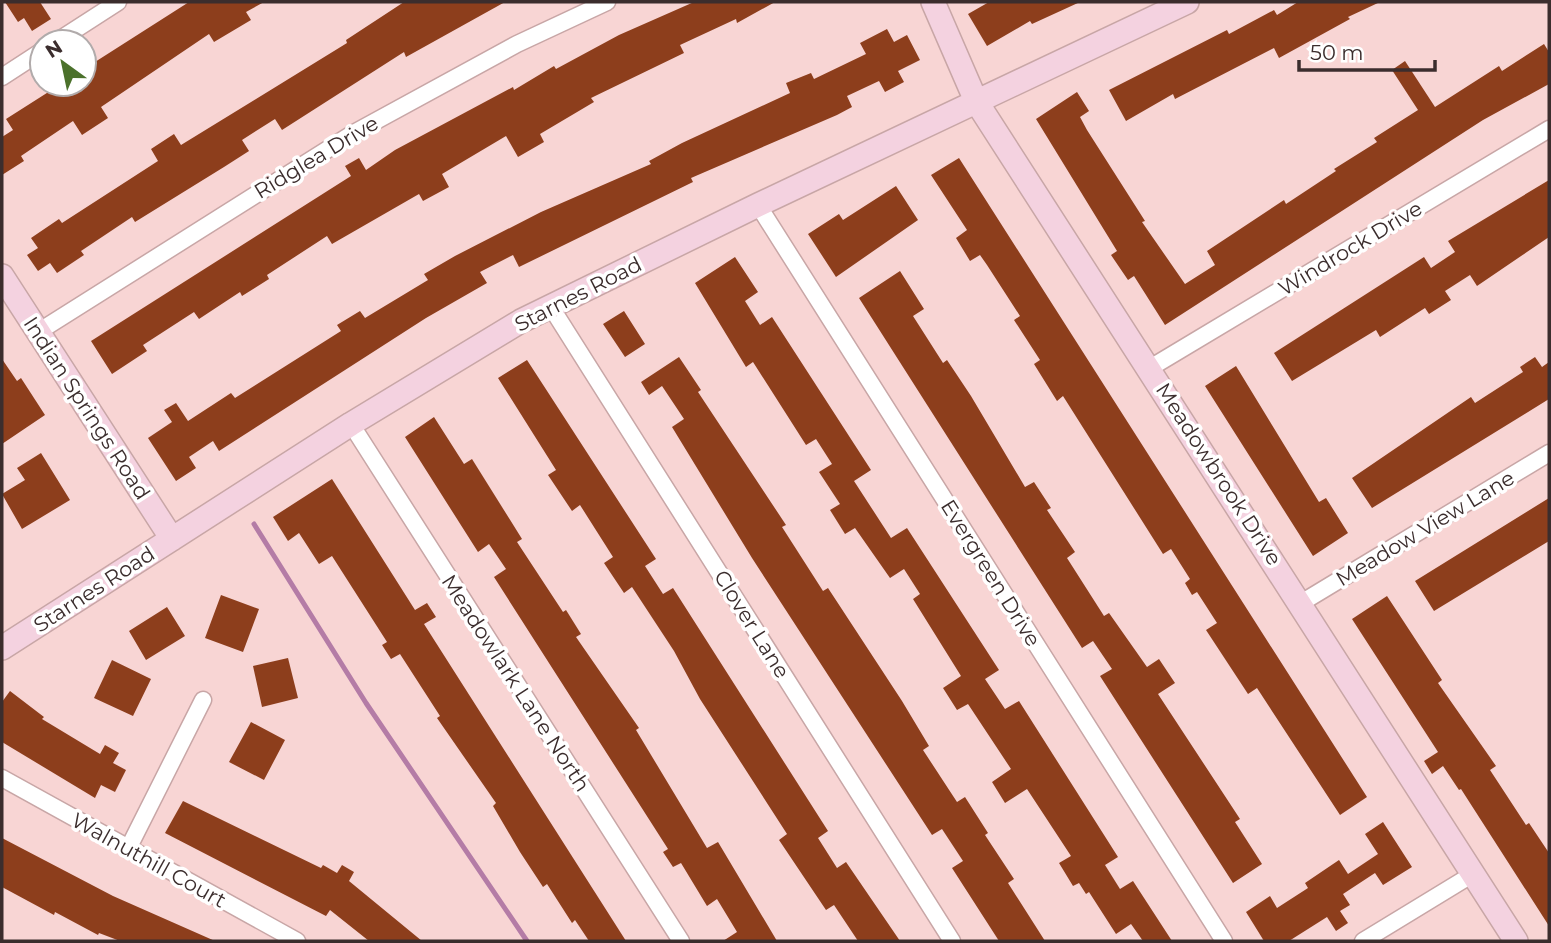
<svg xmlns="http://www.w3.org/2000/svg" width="1551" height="943" font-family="Montserrat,sans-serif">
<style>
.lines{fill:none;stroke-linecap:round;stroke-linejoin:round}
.stream{stroke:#b47ca6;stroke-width:5}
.building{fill:#8d3e1c}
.street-casing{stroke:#c8a6a6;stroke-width:19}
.secondary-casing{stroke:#c8a6a6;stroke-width:26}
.street{stroke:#fff;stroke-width:16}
.secondary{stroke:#f4d2e0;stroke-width:23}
.labels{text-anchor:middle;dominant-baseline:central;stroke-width:7;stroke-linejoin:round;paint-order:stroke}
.street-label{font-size:21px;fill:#3b2d2d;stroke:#fff}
</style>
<rect width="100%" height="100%" fill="#f8d5d4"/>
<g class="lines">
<path class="stream" d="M254,524L366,703L527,941"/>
</g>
<path class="building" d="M5,2H40L51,19L32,31L24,18L18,22Z
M189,2H264L246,12L251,20L214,42L209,34L101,107L108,118L82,135L73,121L21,156L24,161L2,175V137L13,130L6,119L61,84H84V69Z
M404,2H505L406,57L404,52L282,130L275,119L242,140L249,151L224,167L135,222L132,217L81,251L84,255L57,273L50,263L38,271L27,255L38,248L31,238L59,219L62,223L158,161L151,149L174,134L181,145L347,43L346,40Z
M694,2H775L737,23L736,19L680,45L684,53L591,98L594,102L540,134L544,142L518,157L506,136L442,174L449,187L423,201L419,194L332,244L327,236L267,275L269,279L242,296L240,292L199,319L194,312L143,345L147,351L112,374L91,341L351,176L345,166L359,158L366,170L395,150L513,87L514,90L554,66L556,69L619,35Z
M989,2H1080L1032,24L1030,21L987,46L968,14Z
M1298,2H1380L1348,17L1350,19L1279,58L1274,48L1175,99L1173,94L1126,121L1109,90L1227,30L1229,34L1274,10L1277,15Z
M887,29L894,42L907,35L920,60L898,71L904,82L885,92L879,81L847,96L852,107L837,115L691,178L693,182L519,267L513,255L480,272L487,283L426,318L219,451L213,441L189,457L196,468L176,481L148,438L172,422L164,410L176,403L188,421L231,393L235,398L341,331L337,325L360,311L365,318L428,280L424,274L455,256L541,212L651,164L649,161L682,143L790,93L786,83L811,73L814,79L866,54L860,43Z
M1544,44L1549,52V84L1483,120L1165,325L1134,276L1128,280L1111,255L1117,251L1036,119L1077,92L1089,111L1080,117L1087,130L1145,221L1142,222L1185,284L1215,265L1207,251L1284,200L1286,204L1336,171L1334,169L1377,142L1374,138L1418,110L1392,70L1405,61L1435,107L1499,66L1502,71Z
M959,158L1367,797L1340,815L1257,688L1248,694L1206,630L1217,623L1197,592L1192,595L1185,583L1190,579L1171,549L1163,554L1063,396L1057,401L1034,364L1040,360L1014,320L1020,316L987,265L980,255L970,261L956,238L967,230L931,175Z
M1549,180V237L1477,286L1470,275L1445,291L1451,300L1429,314L1425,308L1380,337L1376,330L1292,381L1274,353L1424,257L1431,268L1455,252L1448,241Z
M896,186L918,220L836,277L808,234L839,214L843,220Z
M735,257L758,292L745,301L760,325L772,317L871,470L854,481L891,538L907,528L999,670L985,679L1005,709L1019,701L1118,857L1105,865L1120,889L1133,881L1172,941H1143L1131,924L1116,934L1089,892L1086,894L1079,883L1073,886L1059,863L1071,856L1027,789L1005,803L992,782L1011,769L968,704L957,710L943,688L961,676L913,599L920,594L904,569L890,578L855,528L845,534L830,510L840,504L819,472L832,464L816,439L806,445L753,362L746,367L695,283Z
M900,271L924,309L913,316L943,363L947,360L971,396L1025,487L1034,482L1051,508L1047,510L1075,552L1067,558L1104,616L1109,613L1147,667L1159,659L1175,683L1158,694L1240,819L1235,822L1262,864L1233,883L1100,676L1112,669L1093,641L1082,648L859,298Z
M624,311L645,344L625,357L603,324Z
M679,357L701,390L698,392L786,525L782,527L823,591L828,588L902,701L929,746L923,750L957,802L965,797L988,833L985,835L1014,879L1008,883L1045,941H999L952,868L963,861L942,829L932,835L752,558L672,427L684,419L662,386L649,395L641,382Z
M1535,357L1542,367L1549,362V399L1372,508L1352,478L1471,397L1475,403L1523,372L1520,367Z
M2,359L17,381L21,378L45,415L2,444Z
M527,360L656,559L645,566L663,594L673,588L828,831L818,838L837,868L846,862L900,941H858L834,905L826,910L779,840L787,834L700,699L674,651L632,587L624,593L604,563L613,557L580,505L572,511L548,475L556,470L498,378Z
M1236,366L1319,502L1326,498L1348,533L1313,556L1205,386Z
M434,417L464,464L472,459L522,539L517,542L563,612L566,610L581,634L576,637L639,728L636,730L707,848L718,842L777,941H723L737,932L717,899L707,906L681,863L673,867L663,852L668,849L494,577L506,569L489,544L478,552L405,437Z
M41,453L70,500L22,529L2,494L25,480L17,468Z
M332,479L415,610L427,603L436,617L424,624L626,941H589L575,920L572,923L547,884L543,887L520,852L493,806L496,803L437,718L440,716L400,654L391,659L382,645L387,642L332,556L319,564L299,533L288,541L273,517Z
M1549,498V541L1434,611L1415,581Z
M221,595L259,609L243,652L205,638Z
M1387,596L1442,680L1438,683L1496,766L1490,770L1526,825L1529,823L1549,853V926L1461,789L1459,790L1443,766L1432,774L1424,761L1438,752L1352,619Z
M167,607L185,636L146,660L129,631Z
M288,658L298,698L262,707L253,666Z
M112,660L151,679L133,716L94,698Z
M10,691L44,717L42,719L100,754L105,745L119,753L113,763L126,770L115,792L101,785L95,798L2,742V702Z
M251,722L285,740L264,780L229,762Z
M183,801L321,868L323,865L337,873L342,865L354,872L349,881L422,941H369L330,910L326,916L165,833Z
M1383,822L1412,867L1383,885L1375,873L1343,894L1350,905L1340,911L1348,923L1336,931L1327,917L1289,941H1264L1246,912L1270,896L1277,908L1308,888L1305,883L1339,860L1348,874L1378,854L1365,834Z
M2,838L113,896L215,941H120L99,933L98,935L55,912L54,915L2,887Z"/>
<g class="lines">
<g class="street-casing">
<path id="street" d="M56,42L118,2
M2,77L42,51
M758,205L1224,941
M551,307L952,941
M38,332L352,134L517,44L607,2
M1150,368L1549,129
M351,424L681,941
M1301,603L1549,453
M2,778L297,941
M128,849L203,700
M1363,941L1473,874"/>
</g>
<g class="secondary-casing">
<path id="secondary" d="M933,2L976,101L1516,941
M2,276L172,539
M2,648L351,424L521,321L758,205L1187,2"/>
</g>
<use href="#street" class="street"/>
<use href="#secondary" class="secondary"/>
</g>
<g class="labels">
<g class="street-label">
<text transform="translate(316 157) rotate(-31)">Ridglea Drive</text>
<text transform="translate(1350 248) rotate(-31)">Windrock Drive</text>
<text transform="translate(578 294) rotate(-27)">Starnes Road</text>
<text transform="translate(87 408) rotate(57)">Indian Springs Road</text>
<text transform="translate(1219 474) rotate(57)">Meadowbrook Drive</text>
<text transform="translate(1425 528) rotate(-31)">Meadow View Lane</text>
<text transform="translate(991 573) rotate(58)">Evergreen Drive</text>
<text transform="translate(94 589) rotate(-33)">Starnes Road</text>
<text transform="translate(752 624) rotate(58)">Clover Lane</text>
<text transform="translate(516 683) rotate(57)">Meadowlark Lane North</text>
<text transform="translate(149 860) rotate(29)">Walnuthill Court</text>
</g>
</g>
<rect width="1551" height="943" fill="none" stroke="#3b2d2d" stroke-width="7"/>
<g transform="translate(63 63) rotate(327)"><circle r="33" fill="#ffffff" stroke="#b1abab" stroke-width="2"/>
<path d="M0-5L12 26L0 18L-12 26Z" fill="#4b712b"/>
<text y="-10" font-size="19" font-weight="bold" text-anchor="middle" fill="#3b2d2d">N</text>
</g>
<path d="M1299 60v10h136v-10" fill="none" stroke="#3b2d2d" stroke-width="3.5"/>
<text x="1310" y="60" font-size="21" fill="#3b2d2d" stroke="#ffffff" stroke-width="5" paint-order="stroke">50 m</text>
</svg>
